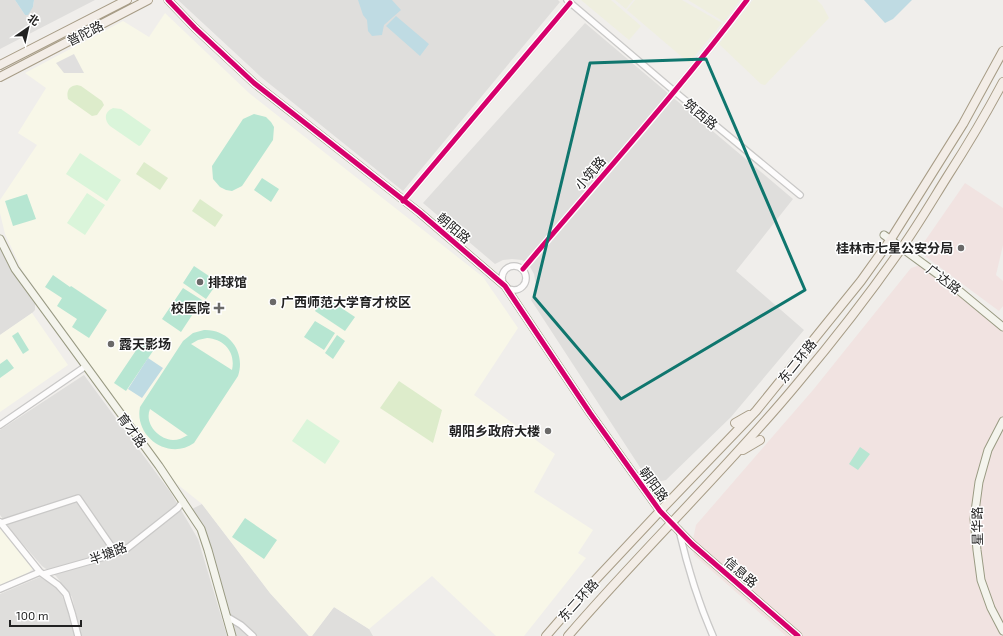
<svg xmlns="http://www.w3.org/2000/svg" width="1003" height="636" font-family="'Exo 2','Noto Sans SC',sans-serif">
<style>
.residential{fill:#dfdedc}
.commercial{fill:#f1e3e1}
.education{fill:#f8f7e8}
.farmland{fill:#efefdf}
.grass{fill:#ddeccb}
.park{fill:#daf5da}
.pitch{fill:#b7e6d2;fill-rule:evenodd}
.parking{fill:#e0dfde}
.water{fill:#bfdbe3}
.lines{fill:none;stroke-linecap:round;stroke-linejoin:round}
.street-casing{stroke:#c9c8c7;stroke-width:8}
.secondary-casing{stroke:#999a82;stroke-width:9}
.primary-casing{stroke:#a79c86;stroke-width:10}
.street{stroke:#fdfcfc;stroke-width:5.5}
.secondary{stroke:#f4f4ed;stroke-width:7}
.primary{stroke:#f3ede7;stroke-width:8}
.cycleway-casing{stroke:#fff;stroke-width:8}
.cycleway{stroke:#d6006c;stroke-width:5}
.marked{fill:none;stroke:#0f766e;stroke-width:3;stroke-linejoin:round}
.poi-dot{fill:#6a6968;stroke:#fff;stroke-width:1.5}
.labels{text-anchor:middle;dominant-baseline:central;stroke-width:3;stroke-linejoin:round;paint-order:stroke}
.street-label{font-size:13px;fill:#222;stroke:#fff}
.poi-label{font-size:13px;font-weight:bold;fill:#222;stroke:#fff;text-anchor:end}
</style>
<rect width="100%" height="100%" fill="#f0eeeb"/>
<path class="residential" d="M0,0H15L25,15L29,12L33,7L34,0H95L0,49Z
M178,0H558L560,2L403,191L261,77Z
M585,23L793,199L736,271L804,330L731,417L666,480L657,482L647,478L531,300L535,293L536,285L534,274L529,265L522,260L512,259L503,260L495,264L423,203Z
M0,247L8,265L35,303V310L32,313L0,335Z
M84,375L171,493L198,539L227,636H81L72,597L56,576L42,566L14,534L0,515V430Z
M202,504L270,593L309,636H234L204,529L192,509Z
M40,577L54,586L62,596L69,613L75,636H0V594Z
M334,607L369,629L373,636H312Z"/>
<path class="commercial" d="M965,183L1003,208V245L996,275L1003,281V306L999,311L918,251Z
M920,265L1003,331V636H786L694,555L692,544L696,525L813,390L911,268Z"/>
<path class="education" d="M165,13L249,93L483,277L518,328L474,395L555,454L534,492L593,530L578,553L586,558L524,636H496L432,576L369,629L334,607L312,636H309L270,593L202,504L177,484L22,270L5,234L0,213V200L37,145L18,133L46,88L25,73L123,21L149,37Z
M32,313L68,365L0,412V335Z
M0,526L33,568L28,573L0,585Z"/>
<path class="farmland" d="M581,0H611L641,26L629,40Z
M615,0H633L626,9Z
M635,0H682L722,23L689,63L627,10Z
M688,0H740L724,22Z
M753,0H817L822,5L829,18L765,85L761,84L719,44Z"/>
<path class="grass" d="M77,85L81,86L102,101L104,105L97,115L92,116L68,99C66,91 69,86 77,85Z
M144,162L168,178L160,190L136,174Z
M200,199L223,215L215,227L192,211Z
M399,381L442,410L433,443L380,408Z"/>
<path class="park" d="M113,108L121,109L151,130L141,145L139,146L110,126C104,120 104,112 113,108Z
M80,153L121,180L107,201L66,174Z
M87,193L105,205L85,235L67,223Z
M307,419L340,441L325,464L292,441Z"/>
<path class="pitch" d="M254,114L266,117L271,122L274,127L273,140L242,186L232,191L226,190L220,187L213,179L212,166L243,119Z
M262,178L279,189L271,202L254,190Z
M27,194L36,219L13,226L5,201Z
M194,266L218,282L206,299L183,283Z
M53,275L70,287L71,286L107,310L89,338L72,327L77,319L57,306L62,298L45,287Z
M183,288L202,300L181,332L162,319Z
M325,297L355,317L345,331L315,311Z
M315,321L335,333L324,350L304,337Z
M204,330C229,329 246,352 238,376L194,443C169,461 134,437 140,407L183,341L193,333ZM207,338C224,339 236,352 232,370L191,344L198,340ZM150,409L187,435H188C183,438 178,440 173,440C158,439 144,423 150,409Z
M18,332L29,350L23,354L12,336Z
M337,335L345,341L333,359L325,353Z
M145,337L157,345L126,391L114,383Z
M7,359L14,368L0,378V364Z
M860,447L870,454L858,470L849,464Z
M245,518L277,540L264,559L232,537Z"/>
<path class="parking" d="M74,54L84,73H64L56,63Z"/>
<path class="water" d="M15,0H34L33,7L28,15H25Z
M358,0H392L401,10L384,25L382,35L372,36L368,31L367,20L363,15Z
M864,0H912L893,19L885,23Z
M396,16L429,44L420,56L386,26Z
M148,358L163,368L142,398L128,389Z"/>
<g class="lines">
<g class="street-casing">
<path id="street" d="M567,0L674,91L800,195
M403,201L570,3
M502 278a12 12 0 1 1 24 0a12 12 0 1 1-24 0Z
M523,269C598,180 677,93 747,0
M0,425L86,366
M0,522L40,572L58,585L66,594L72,613L78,636
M1,523L78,498L116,553
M679,530C687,565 699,604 713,636
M44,574L104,557L125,550L178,508L183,501
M0,589L40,572
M226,616L241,625L253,636"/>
</g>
<g class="secondary-casing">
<path id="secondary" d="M168,0L195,28L254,83L420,213L505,286L590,413L660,511L692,544L798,636
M884,235L951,284L1003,327
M0,239L15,269L26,284L159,466L201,529L208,550L232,636
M1003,421L988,450L979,482L974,519L977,550L981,580L991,608L1003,631"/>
</g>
<g class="primary-casing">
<path id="primary" d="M0,65L127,0
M0,77L148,0
M735,423L749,415
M743,450L760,440
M546,636L585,591L660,511L756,411L861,281L891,239L963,124L1003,51
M568,636C642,550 725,471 797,384C834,340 869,295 901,249C918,225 932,201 947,177C967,146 986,114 1003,82"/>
</g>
<use href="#street" class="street"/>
<use href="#secondary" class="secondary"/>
<use href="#primary" class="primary"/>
<g class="cycleway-casing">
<path id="cycleway" d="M168,0L195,28L254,83L420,213L505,286L590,413L660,511L692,544L798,636
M403,201L570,3
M523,269C598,180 677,93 747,0"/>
</g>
<use href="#cycleway" class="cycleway"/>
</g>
<path class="marked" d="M706,59L805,290L621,399L534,297L590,63Z"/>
<g class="poi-dot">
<circle cx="961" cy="248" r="4"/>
<circle cx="200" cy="282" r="4"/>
<circle cx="273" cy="302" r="4"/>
<path d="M217 302h4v4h4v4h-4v4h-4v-4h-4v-4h4z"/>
<circle cx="111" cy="344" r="4"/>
<circle cx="548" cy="431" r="4"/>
</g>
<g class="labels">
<g class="street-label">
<text transform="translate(85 33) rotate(-27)">普陀路</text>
<text transform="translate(701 114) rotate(40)">筑西路</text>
<text transform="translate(590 173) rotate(-49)">小筑路</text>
<text transform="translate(454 228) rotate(40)">朝阳路</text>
<text transform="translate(944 279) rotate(37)">广达路</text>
<text transform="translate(797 361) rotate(-51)">东二环路</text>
<text transform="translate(132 430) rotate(54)">育才路</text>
<text transform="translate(654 484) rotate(54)">朝阳路</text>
<text transform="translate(977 526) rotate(-91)">星华路</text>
<text transform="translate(108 553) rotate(-21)">半塘路</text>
<text transform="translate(741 572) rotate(41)">信息路</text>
<text transform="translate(578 600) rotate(-48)">东二环路</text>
</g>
<g class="poi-label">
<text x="953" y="248">桂林市七星公安分局</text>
<text x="208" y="282" text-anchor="start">排球馆</text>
<text x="281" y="302" text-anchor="start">广西师范大学育才校区</text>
<text x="210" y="308">校医院</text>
<text x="119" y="344" text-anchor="start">露天影场</text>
<text x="540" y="431">朝阳乡政府大楼</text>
</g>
</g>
<g transform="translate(28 28) rotate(34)" stroke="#ffffff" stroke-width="3" paint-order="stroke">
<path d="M0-3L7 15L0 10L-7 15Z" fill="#222222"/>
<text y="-6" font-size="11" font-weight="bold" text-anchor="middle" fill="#222222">北</text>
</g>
<path d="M10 620v6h71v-6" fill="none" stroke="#222222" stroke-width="2"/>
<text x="16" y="620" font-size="12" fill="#222222" stroke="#ffffff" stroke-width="3" paint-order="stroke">100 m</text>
</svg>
